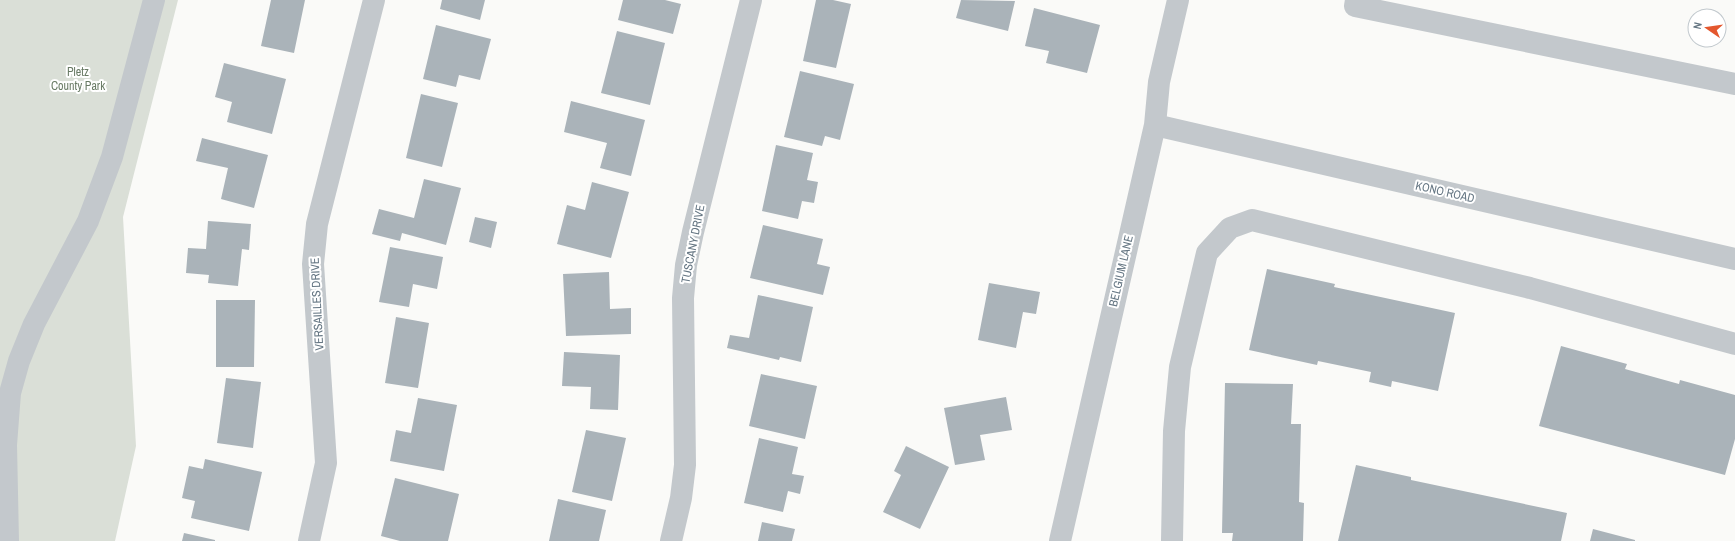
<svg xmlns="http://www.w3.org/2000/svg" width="1735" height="541" font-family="'Archivo Narrow',sans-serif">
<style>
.green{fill:#dadfd7}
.building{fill:#aab3b9}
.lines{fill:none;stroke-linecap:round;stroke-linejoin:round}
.minor{stroke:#c3c8cc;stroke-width:22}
.labels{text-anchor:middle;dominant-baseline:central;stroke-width:4;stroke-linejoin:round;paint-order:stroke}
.park-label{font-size:12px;fill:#687a64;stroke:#fff}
.street-label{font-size:12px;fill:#657683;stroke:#fff}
</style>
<rect width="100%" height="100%" fill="#fafaf8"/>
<path class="green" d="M0,0H178L123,217L136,446L115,541H0Z"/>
<path class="building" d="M271,0H305L294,53L261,46Z
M442,0H485L480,20L440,9Z
M623,0H665L681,4L673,34L618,20Z
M816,0H833L851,4L836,68L803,61Z
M961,0L1015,1L1008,31L956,18Z
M1034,8L1100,25L1087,73L1046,63L1049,51L1025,46Z
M436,25L491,39L480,80L459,75L456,87L423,79Z
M617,31L665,43L650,105L601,93Z
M224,63L286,79L272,134L227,122L232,102L215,97Z
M800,71L854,84L840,140L825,136L822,146L784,137Z
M421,94L458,103L442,167L406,158Z
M571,101L645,120L631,176L600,168L607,143L564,132Z
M202,138L268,155L254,208L221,199L228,168L196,161Z
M776,145L813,153L807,180L818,182L814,203L802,201L798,219L762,211Z
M424,179L461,188L446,245L402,233L400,241L372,234L379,209L414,218Z
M592,182L629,192L611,258L557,244L567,205L585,210Z
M475,217L497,222L491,248L469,242Z
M208,221L251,224L249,250L242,249L238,286L208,283L209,275L186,273L188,248L206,249Z
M763,225L823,239L817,264L830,267L823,295L750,278Z
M390,247L443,257L437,289L413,284L409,307L379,302Z
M1267,269L1335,284L1334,287L1455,313L1438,391L1392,381L1391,387L1369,382L1371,372L1318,361L1317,365L1249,350Z
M609,272L610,309L631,308V334L566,336L563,274Z
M989,283L1040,292L1036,314L1023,312L1016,348L978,340Z
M758,295L813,307L801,362L780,357L779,360L727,348L730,335L749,338Z
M216,300H255L254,367H216Z
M396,317L429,323L418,388L385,383Z
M1561,346L1627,364L1625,369L1679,384L1680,380L1735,395V439L1725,475L1539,426Z
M564,352L620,355L618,410L590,409L591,387L562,386Z
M761,374L817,386L805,439L749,426Z
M226,378L261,382L253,448L217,443Z
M1225,383L1293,384L1291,424H1301L1299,502L1304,503L1303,541H1232L1233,533H1222Z
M1006,397L1012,430L980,435L985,460L955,465L944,408Z
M418,398L457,405L444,471L390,461L396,430L411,433Z
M586,430L626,438L612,501L572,492Z
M759,438L798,447L792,474L804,476L800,494L788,491L783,512L744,503Z
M906,446L949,467L920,529L883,512L901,475L894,471Z
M205,459L262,472L249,531L191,518L195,501L182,498L189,466L203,469Z
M1356,465L1411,477V480L1567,513L1561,541H1338Z
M395,478L459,494L448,541H400L381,536Z
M558,499L606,510L599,541H549Z
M762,522L795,529L792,541H758Z
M1593,529L1635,540V541H1590Z
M184,533L215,540V541H182Z"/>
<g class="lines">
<path class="minor" d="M1356,0L1355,6L1735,84
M1155,125L1735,259
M8,541L6,445L10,393L19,361L34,324L88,221L112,157L154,0
M309,541L326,463L313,264L317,224L374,0
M671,541L681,498L685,465L683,298L686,265L693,232L751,0
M1060,541L1155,125L1159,82L1178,0
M1172,541L1174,431L1180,367L1207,253L1230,228L1252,220L1530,288L1735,344"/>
</g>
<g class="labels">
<g class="park-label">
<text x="78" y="72">Pletz<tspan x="78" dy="14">County Park</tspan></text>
</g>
<g class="street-label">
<text transform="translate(1445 192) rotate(13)">KONO ROAD</text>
<text transform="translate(693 244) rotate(-79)">TUSCANY DRIVE</text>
<text transform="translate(1121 271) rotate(-77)">BELGIUM LANE</text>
<text transform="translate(317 304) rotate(-93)">VERSAILLES DRIVE</text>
</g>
</g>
<g transform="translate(1707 28) rotate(283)"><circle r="19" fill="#ffffff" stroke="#c1c8cd"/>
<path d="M0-3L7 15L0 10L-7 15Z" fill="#e4572e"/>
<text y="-6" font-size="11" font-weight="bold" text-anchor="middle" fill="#657683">N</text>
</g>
</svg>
